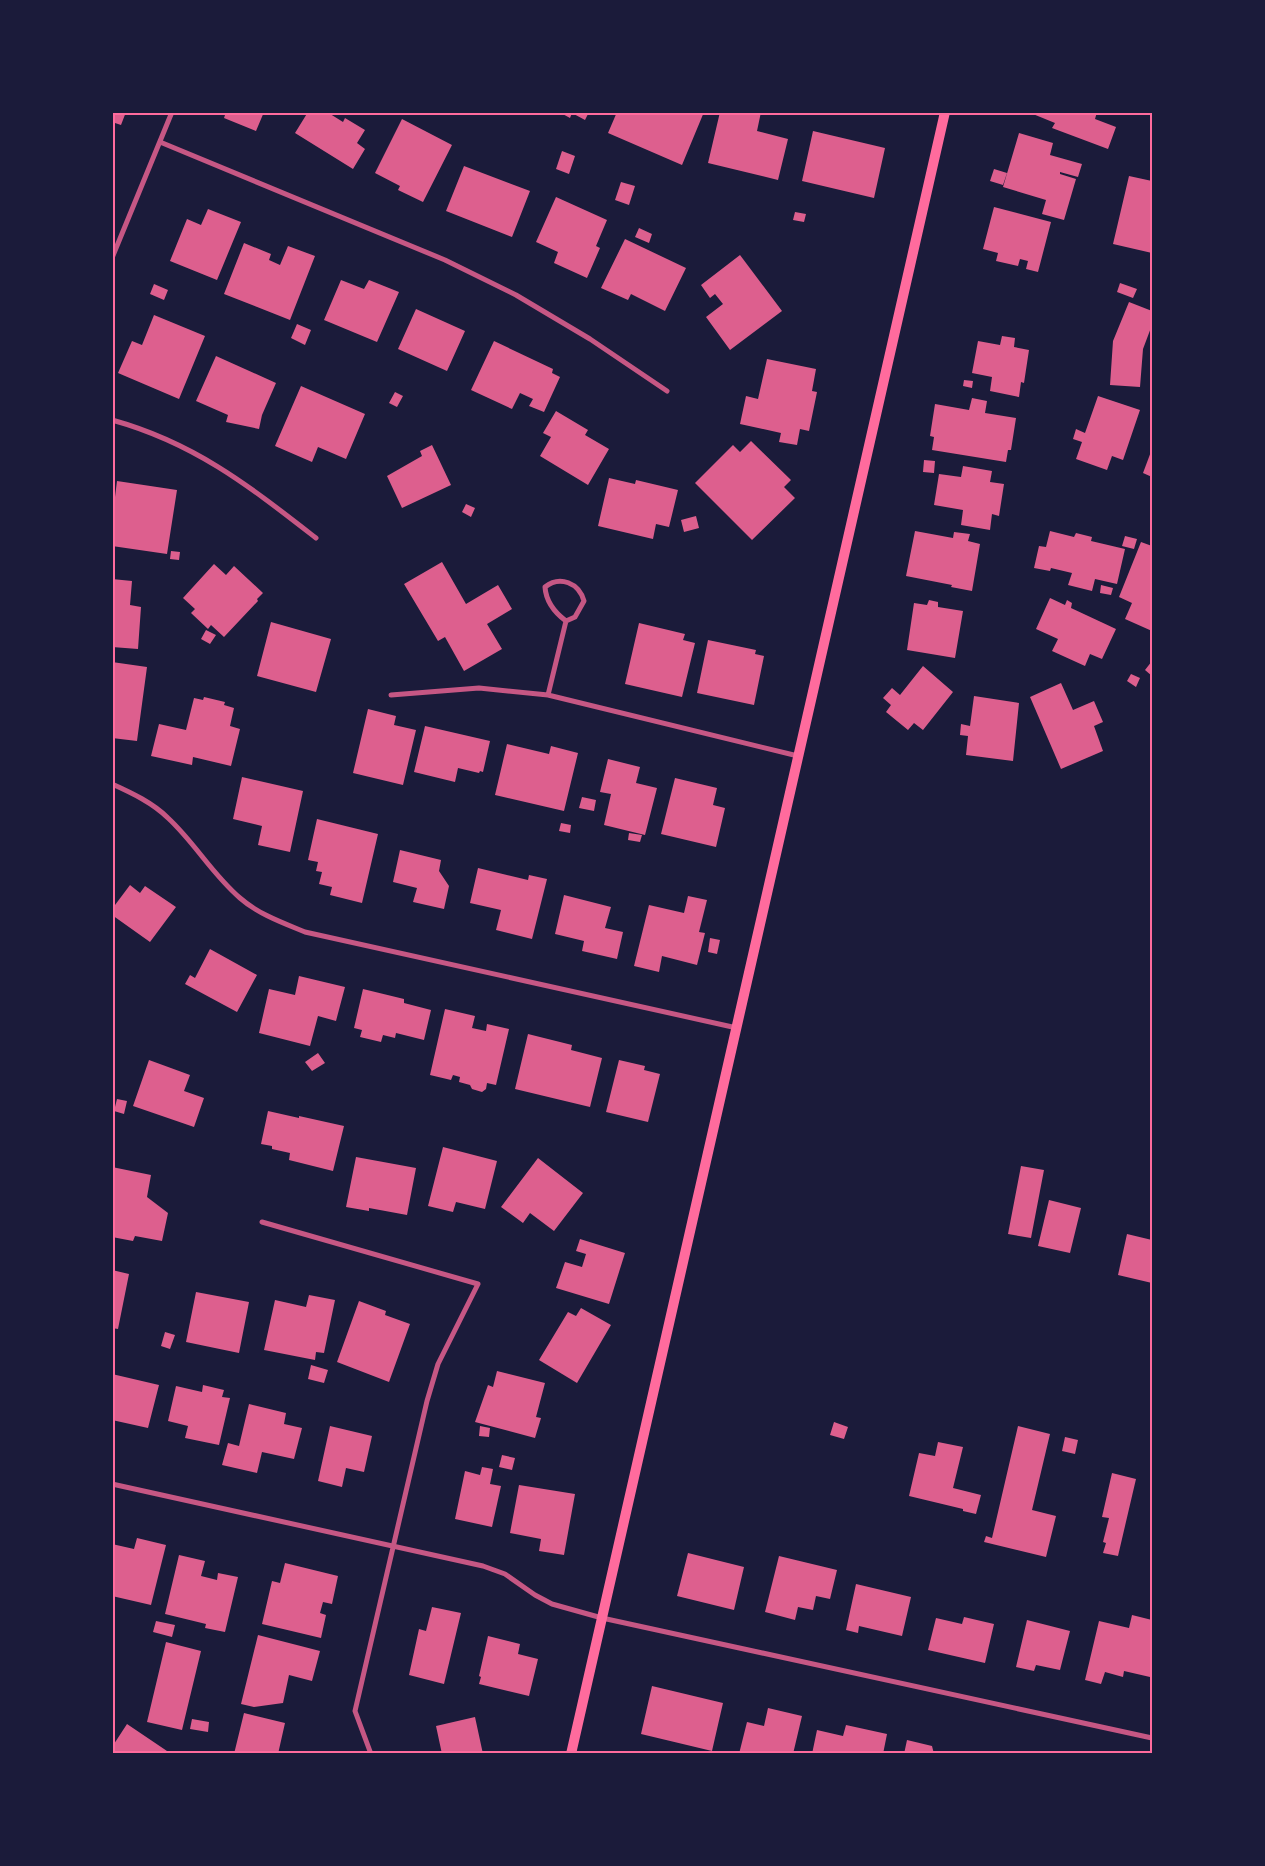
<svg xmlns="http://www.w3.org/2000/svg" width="1265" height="1866" font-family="'Noto Sans',sans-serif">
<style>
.building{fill:#dd5f8e}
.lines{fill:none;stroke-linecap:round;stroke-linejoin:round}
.minor{stroke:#c65784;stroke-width:5}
.secondary{stroke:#ff6b9d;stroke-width:10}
.neatline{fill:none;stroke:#ff6b9d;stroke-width:2}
</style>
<rect width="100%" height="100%" fill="#1b1b3a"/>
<path class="building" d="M112,112H126L121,125L112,122Z
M226,112H264L256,131L224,118Z
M308,112H327L343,122L345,118L365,130L357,143L365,149L353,169L295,133Z
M559,112H589L585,120L572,113L570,118Z
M617,112H704L682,165L608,133Z
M720,112H761L757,131L788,139L778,180L708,163Z
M1028,112H1097L1095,119L1116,127L1108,149L1052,128L1055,123Z
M402,119L452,145L423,202L398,190L400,186L375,173Z
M813,131L885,148L874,198L802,181Z
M1019,133L1053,143L1050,155L1082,164L1078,177L1060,172V174L1076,179L1064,220L1042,214L1046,200L1003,187Z
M562,151L575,156L569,174L556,169Z
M464,166L530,191L512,237L446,211Z
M994,169L1007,173L1003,185L990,181Z
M1129,176L1152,181V253L1113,244Z
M621,182L635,186L629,205L615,200Z
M556,197L607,220L596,246L600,248L587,278L554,263L558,252L536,242Z
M994,207L1051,222L1038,272L1026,269L1028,261L1020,259L1018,266L996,261L998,253L983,249Z
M208,209L241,222L217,280L170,261L187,219L201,225Z
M795,212L806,214L804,222L793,220Z
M639,228L652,234L649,243L635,237Z
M625,239L686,268L665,311L631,294L628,300L601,288Z
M244,243L271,254L269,260L280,265L288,246L315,256L290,320L224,294Z
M740,255L782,311L730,350L706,317L723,304L715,294L710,298L701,285Z
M341,280L364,289L369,280L399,292L377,342L324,320Z
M1120,283L1137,289L1133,298L1117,292Z
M154,284L168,290L164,300L150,294Z
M1129,302L1152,311V325L1143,349L1140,387L1110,385L1113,341Z
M416,309L465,331L447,371L398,349Z
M154,315L205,336L179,399L118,373L132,341L142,345Z
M297,324L311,330L305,345L291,338Z
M1002,336L1015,338L1014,347L1029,350L1024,383L1021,382L1019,397L990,391L992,377L972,373L978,341L1000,345Z
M494,341L553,369L552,373L560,377L544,412L529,406L533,399L520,393L512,409L471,390Z
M216,356L276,383L262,415L259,429L226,422L228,415L196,401Z
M767,359L816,369L812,391L817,392L809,431L800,429L797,445L779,442L781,433L740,424L746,396L758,399Z
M964,380L973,381L972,388L963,386Z
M301,386L365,414L346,459L318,447L312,462L275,446Z
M395,392L403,396L397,407L389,403Z
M1098,396L1140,410L1123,460L1112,456L1107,470L1076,459L1082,442L1073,439L1076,429L1085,433Z
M972,398L987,401L985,413L1016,418L1011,450H1008L1006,462L932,450L934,437L930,436L935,404L969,410Z
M556,411L588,430L585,435L609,449L588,485L540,456L551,437L543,433Z
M751,441L791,480L784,487L795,498L752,540L695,483L733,445L740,452Z
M432,445L451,485L402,508L387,476L422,456L420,451Z
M1152,449V477L1143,473Z
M924,460L935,461L934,473L923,472Z
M963,466L992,471L990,482L1004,484L999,516L992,514L990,530L961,525L963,510L934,505L939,474L961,477Z
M609,478L635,484L636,480L678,490L669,527L656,524L653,539L598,526Z
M117,481L177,490L167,554L112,546V505H114Z
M466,504L475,508L471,517L462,512Z
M696,516L699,528L684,532L681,520Z
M915,531L953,538L954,532L970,534L968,541L980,544L972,591L951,587L952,585L906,576Z
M1050,531L1074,537L1076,533L1092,537L1091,541L1125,549L1117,584L1095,579L1092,591L1068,585L1072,573L1051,568L1050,571L1034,568L1039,546L1046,547Z
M1125,536L1137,539L1134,549L1122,546Z
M1141,542L1152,546V631L1125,619L1132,603L1119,597Z
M171,551L180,552L179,560L170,559Z
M442,562L466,604L498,585L512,609L487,624L502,649L464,671L445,637L438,641L404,584Z
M214,564L226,575L234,566L263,593L257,599L258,601L224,637L211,625L208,629L191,613L195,609L183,598Z
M112,579L132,581L130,605L141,607L138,649L112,647Z
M1101,585L1113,588L1111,595L1100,593Z
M1050,598L1065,605L1067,600L1072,603L1071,608L1116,629L1102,659L1090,654L1085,666L1052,651L1058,639L1036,629Z
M929,600L938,602V607L963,611L955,658L907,650L914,603L927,605Z
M271,622L331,639L316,692L257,676Z
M639,623L685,634L683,640L695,643L682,697L625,684Z
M206,630L216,635L210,644L201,639Z
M708,640L756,650L755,654L764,656L754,705L697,693Z
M1152,661V676L1145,670Z
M112,662L147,667L137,741L112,738Z
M923,666L953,692L923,730L914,723L908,730L886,712L891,705L883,698L892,688L900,695Z
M1131,674L1140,678L1136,687L1127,681Z
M1061,683L1073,710L1094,701L1103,722L1094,726L1103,751L1061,769L1030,697Z
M974,696L1019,703L1013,761L966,755L968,736L960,735L961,724L970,726Z
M204,697L225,702L224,705L234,708L230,726L240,729L231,766L193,757L192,765L151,756L159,724L186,730L194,698L203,700Z
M368,709L396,716L394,725L416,730L403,785L353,773Z
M425,726L490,741L483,772L480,771L479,773L458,768L455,782L414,772Z
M507,744L549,754L551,746L578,753L564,811L495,795Z
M608,759L640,767L636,783L657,788L645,835L604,825L611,794L600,792Z
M242,777L303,791L290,852L258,845L262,826L233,819Z
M675,778L717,788L713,805L725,808L716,847L661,834Z
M582,797L596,800L594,811L579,808Z
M317,819L378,834L362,903L330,895L332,887L319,884L322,872L316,871L318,862L308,860Z
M561,823L571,825L570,833L559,831Z
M629,833L642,835L640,842L628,840Z
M400,850L441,860L439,871L449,886L444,909L413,902L417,888L393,882Z
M478,868L528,880L529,875L547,879L532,939L496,930L501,910L470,903Z
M130,885L140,893L145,886L176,907L150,942L112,915V909Z
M564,895L611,907L605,928L623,932L617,959L582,951L584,941L555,934Z
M688,896L707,900L699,932L705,933L697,965L662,956L659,972L634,966L649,905L684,913Z
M710,938L720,940L717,954L708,952Z
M210,949L257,975L237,1012L185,984L190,975L195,978Z
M299,976L345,987L336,1021L318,1016L310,1046L259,1033L269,989L295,995Z
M363,989L404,999V1003L431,1010L424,1040L396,1033L395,1038L383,1035L381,1042L360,1037L362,1030L354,1028Z
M445,1009L475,1016L472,1028L486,1031L487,1024L509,1029L496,1085L487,1083L486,1089L482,1092L472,1089L470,1085L459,1082L460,1077L453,1075L451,1080L430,1075Z
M528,1034L572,1045L571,1050L602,1058L590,1107L515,1089Z
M318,1053L325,1063L312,1071L305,1062Z
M149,1060L190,1075L184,1091L204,1098L194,1127L133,1106Z
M619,1060L645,1066L644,1070L660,1074L648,1122L606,1112Z
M117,1099L127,1101L124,1114L114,1111Z
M268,1111L299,1118V1116L344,1126L333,1171L289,1160L290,1153L272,1149V1146L261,1144Z
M443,1147L497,1161L485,1209L456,1202L453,1212L428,1206Z
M356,1157L416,1168L407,1215L369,1208V1211L346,1207Z
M538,1158L583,1193L554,1231L530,1213L523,1223L501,1207Z
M1021,1166L1044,1170L1031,1238L1008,1234Z
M112,1167L151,1175L147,1197L168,1213L162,1241L135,1236L133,1241L112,1237Z
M1049,1200L1081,1208L1070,1253L1038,1246Z
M1127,1234L1152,1240V1283L1118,1275Z
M580,1239L625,1253L609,1304L556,1288L565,1262L582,1267L586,1254L576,1251Z
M112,1270L129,1274L118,1329L112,1328Z
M196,1292L249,1302L239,1353L186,1342Z
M309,1295L335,1300L324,1353L316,1352L315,1360L264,1350L275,1300L306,1307Z
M359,1301L386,1311L385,1315L410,1324L389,1382L337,1362Z
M581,1308L611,1325L577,1383L539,1360L568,1312L576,1316Z
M165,1332L175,1335L170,1349L161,1346Z
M311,1365L328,1370L324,1383L308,1379Z
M497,1371L545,1383L536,1417L541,1418L535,1438L475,1422L488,1385L493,1387Z
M112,1374L159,1385L148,1428L112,1420Z
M203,1385L224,1390L222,1397L230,1398L219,1445L185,1438L188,1426L168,1421L176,1386L202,1392Z
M249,1404L286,1413L284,1424L302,1428L294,1459L262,1452L257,1473L222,1465L228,1443L239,1446Z
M834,1422L848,1427L844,1439L830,1435Z
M330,1426L372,1436L364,1472L346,1468L342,1487L318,1481Z
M480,1426L490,1428L489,1437L479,1436Z
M1018,1426L1050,1434L1032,1510L1056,1516L1046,1557L984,1542L986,1536L992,1538Z
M1065,1437L1078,1440L1075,1454L1062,1451Z
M938,1442L963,1447L953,1488L981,1495L976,1514L963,1511V1509L909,1496L919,1453L935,1456Z
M502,1455L515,1458L512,1470L499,1467Z
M482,1467L493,1469L490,1484L501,1486L492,1527L455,1519L465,1471L480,1475Z
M1112,1473L1136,1479L1118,1556L1103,1553L1106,1543L1103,1542L1109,1518L1102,1517Z
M519,1485L575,1494L564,1555L539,1551L541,1539L510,1533Z
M137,1538L166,1545L151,1605L112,1596V1544L134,1549Z
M688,1553L744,1567L734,1610L677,1596Z
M179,1555L205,1561L201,1576L217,1580L218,1573L238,1577L225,1632L205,1628L206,1624L165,1614Z
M779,1556L837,1570L830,1599L816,1596L813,1610L798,1607L795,1620L765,1612Z
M285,1563L338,1576L332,1604L323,1602L320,1613L326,1615L321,1638L262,1624L272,1581L280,1583Z
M856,1584L911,1597L902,1636L859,1626L858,1633L846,1630Z
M432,1607L461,1613L444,1684L409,1675L419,1629L426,1631Z
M1132,1615L1152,1620V1667L1150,1677L1124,1671L1123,1677L1105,1672L1101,1684L1085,1680L1099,1621L1129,1628Z
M964,1617L994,1624L985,1663L928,1650L936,1618L962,1624Z
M1027,1620L1070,1631L1060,1670L1036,1665L1034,1671L1016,1667Z
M156,1621L175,1625L172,1637L153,1632Z
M258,1635L320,1651L312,1681L289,1675L283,1703L254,1707L241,1704Z
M488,1636L520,1644L518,1654L538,1659L529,1696L479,1684L481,1677L479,1676Z
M166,1642L201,1651L182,1730L147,1722Z
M652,1686L723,1703L712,1751L641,1734Z
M768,1708L802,1716L793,1754H739L747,1722L764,1726Z
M244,1713L285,1723L278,1754H234Z
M475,1717L483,1754H442L436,1726Z
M192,1719L209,1722L208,1732L190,1729Z
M127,1724L167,1751L165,1754H117L112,1750V1747Z
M846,1725L887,1734L883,1754H812L817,1730L843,1736Z
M907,1740L932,1746L934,1754H904Z"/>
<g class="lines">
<path class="minor" d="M160,142L445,260L516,295L590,339L667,391
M112,258L172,112
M112,420C195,443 249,486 316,538
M391,695L479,688L548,695L798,756
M548,695L566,621L575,617L584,601C579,583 560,575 545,587C546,602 554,612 566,621
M112,784C132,793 153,803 168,818C195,843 212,874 240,898C258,914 283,923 305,932L737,1028
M262,1222L478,1284L438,1364L427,1401L355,1711L371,1754
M112,1484L483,1566L505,1574L535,1595L552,1604L602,1618L1152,1738"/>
<path class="secondary" d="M571,1754L945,112"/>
</g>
<rect width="1265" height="1866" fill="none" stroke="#1b1b3a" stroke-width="228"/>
<rect x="114" y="114" width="1037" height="1638" class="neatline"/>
</svg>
